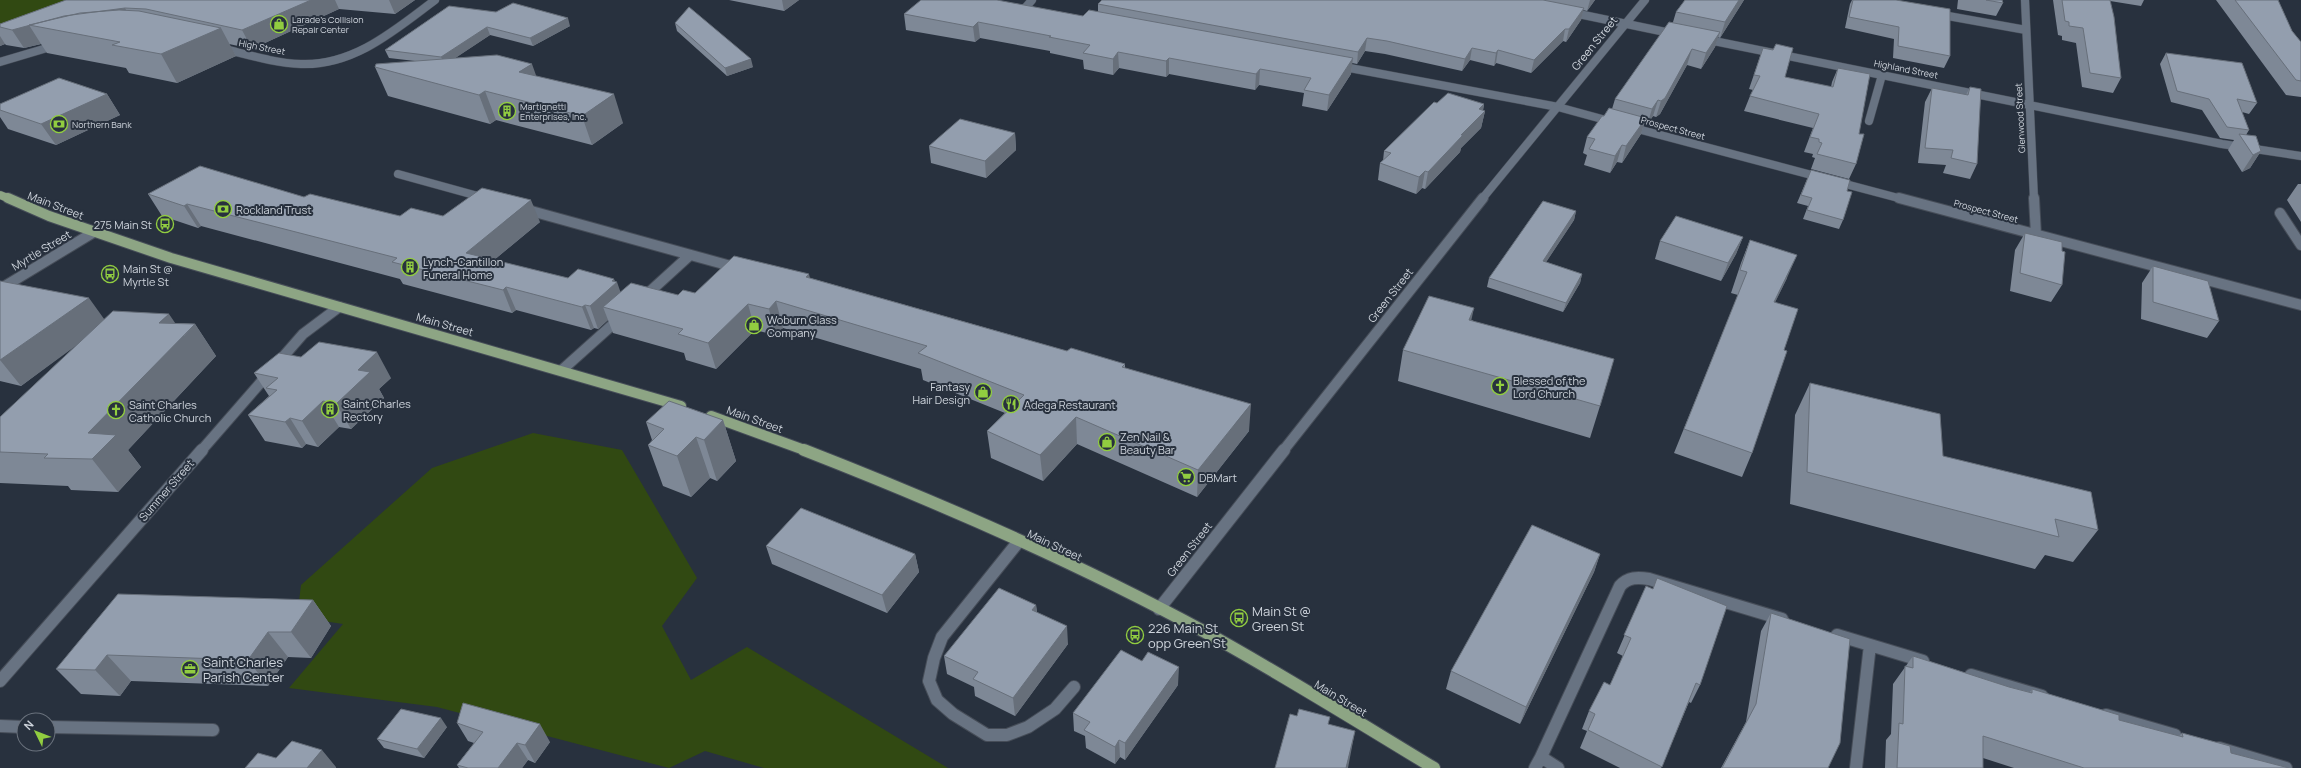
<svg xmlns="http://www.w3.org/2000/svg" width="2301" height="768" font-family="Manrope,sans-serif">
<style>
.green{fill:#314912}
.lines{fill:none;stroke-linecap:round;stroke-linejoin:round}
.service-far2-casing{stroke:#464d58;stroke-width:9}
.service-far1-casing{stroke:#464d58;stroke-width:12}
.service-casing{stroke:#464d58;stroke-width:14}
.minor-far2-casing{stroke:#464d58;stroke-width:9}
.minor-far1-casing{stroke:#464d58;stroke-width:12}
.minor-casing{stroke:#464d58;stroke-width:14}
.tertiary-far2-casing{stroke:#464d58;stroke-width:9}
.tertiary-far1-casing{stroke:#464d58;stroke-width:12}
.tertiary-casing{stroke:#464d58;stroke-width:14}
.primary-far2-casing{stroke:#464d58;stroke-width:9}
.primary-far1-casing{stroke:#464d58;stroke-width:12}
.primary-casing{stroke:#464d58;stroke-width:14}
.service-far2{stroke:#687382;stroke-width:8}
.service-far1{stroke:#687382;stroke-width:10}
.service{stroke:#687382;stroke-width:12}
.minor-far2{stroke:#687382;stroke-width:8}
.minor-far1{stroke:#687382;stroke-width:10}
.minor{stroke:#687382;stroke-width:12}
.tertiary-far2{stroke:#687382;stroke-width:8}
.tertiary-far1{stroke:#687382;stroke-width:10}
.tertiary{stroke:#687382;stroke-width:12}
.primary-far2{stroke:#8da584;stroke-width:8}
.primary-far1{stroke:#8da584;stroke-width:10}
.primary{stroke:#8da584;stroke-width:12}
.wall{fill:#7e8896}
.shaded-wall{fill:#676f7a}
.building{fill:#939eae;stroke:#676f7a}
.labels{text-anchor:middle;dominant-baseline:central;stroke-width:4;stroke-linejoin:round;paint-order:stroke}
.far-poi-label{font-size:9px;fill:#ced4dc;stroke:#28313e;text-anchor:start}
.far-street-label{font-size:9px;fill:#ced4dc;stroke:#28313e}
.street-label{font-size:11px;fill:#ced4dc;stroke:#28313e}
.poi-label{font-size:11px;fill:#ced4dc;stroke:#28313e;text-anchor:start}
.near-poi-label{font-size:13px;fill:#ced4dc;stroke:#28313e;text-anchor:start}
</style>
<rect width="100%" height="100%" fill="#28313e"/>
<path class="green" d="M0,0H122L0,26Z
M533,433L622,450L697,578L662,626L691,680L747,647L948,768H764L705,751L669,768L437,707L289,688L343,624L297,617L301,585L432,468Z"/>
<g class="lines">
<g class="service-far2-casing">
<path id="service-far2" d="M1869,121L1882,75
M398,174L485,198"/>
</g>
<g class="service-far1-casing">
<path id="service-far1" d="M524,209L738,268
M644,297L690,255
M562,370L620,318"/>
</g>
<g class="service-casing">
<path id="service" d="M1019,541L942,637L934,658L929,681L937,700L953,714L987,735H1007L1028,727L1055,709L1074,687
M1837,635L1923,661
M1971,675L2042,696
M2106,715L2175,735
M0,726L24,727
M48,727L213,730
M2219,748L2286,768
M1535,768L1541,757
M1558,768L1541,757L1620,586C1628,577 1638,577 1649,579L1782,619
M1856,768L1870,645"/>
</g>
<g class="minor-far2-casing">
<path id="minor-far2" d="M2025,0L2034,199
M1025,8L1032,0
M1569,12L1675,34
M1937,14L2026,30
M1704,39L2222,144L2301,156
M220,48C246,54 273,63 301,64C354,66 395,30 435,0
M0,62L57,45
M1339,66L1558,107L1613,122
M1630,127L1902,199"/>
</g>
<g class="minor-far1-casing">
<path id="minor-far1" d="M1899,198L2301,305
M2034,198L2036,235
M2280,213L2301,245
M0,289L94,232
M201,451L303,334L339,307"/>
</g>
<g class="minor-casing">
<path id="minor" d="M0,681L202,450"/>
</g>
<g class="tertiary-far2-casing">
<path id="tertiary-far2" d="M1482,199L1645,0"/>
</g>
<g class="tertiary-far1-casing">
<path id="tertiary-far1" d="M1283,451L1483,198"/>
</g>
<g class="tertiary-casing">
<path id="tertiary" d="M1159,609L1284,450"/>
</g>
<g class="primary-far2-casing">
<path id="primary-far2" d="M0,195L10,199"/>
</g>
<g class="primary-far1-casing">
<path id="primary-far1" d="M8,198L49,216L171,258L681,406
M711,416L807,451"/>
</g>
<g class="primary-casing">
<path id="primary" d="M804,450C940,503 1076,562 1205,632C1283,675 1358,722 1434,768"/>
</g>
<use href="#service-far2" class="service-far2"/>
<use href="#service-far1" class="service-far1"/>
<use href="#service" class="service"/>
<use href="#minor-far2" class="minor-far2"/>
<use href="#minor-far1" class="minor-far1"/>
<use href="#minor" class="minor"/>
<use href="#tertiary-far2" class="tertiary-far2"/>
<use href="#tertiary-far1" class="tertiary-far1"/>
<use href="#tertiary" class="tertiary"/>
<use href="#primary-far2" class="primary-far2"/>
<use href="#primary-far1" class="primary-far1"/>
<use href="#primary" class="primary"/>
</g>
<path class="wall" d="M66,0H415L395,14L339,9L252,49L229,44L236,56L177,83L129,73L126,68L47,53L41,44L24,48L6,45L5,44L0,46V24Z
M729,0H799L784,11Z
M1102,0H1595L1587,11L1583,10L1581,20L1566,42L1563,41L1531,73L1496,63L1494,66L1470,60L1462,71L1385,54L1365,51L1357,64L1352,63L1351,74L1327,111L1302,106L1304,93L1259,85L1255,90L1169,74L1166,77L1119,68L1113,75L1084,69L1083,60L1050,53V51L980,38L975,42L906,30L904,14L1083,16L1098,12V4Z
M1685,0H1744L1720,38L1718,37L1715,47L1701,69L1687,65L1660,114L1656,117L1653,116L1647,125L1644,124L1641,134L1622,163L1617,162L1610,173L1584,165L1587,155L1583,153L1587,137L1604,116L1612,109L1615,99L1673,22L1676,12Z
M1852,0H1896L1950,56L1944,68L1893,58L1894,39L1845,28L1850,4Z
M1958,0H2002L2003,3L1996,16L1957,9Z
M2053,0H2144L2141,6L2110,1L2121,78L2113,93L2082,87L2076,43L2062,40V36L2058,35Z
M2216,0H2278L2292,31L2301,42V97L2286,95Z
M449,6L570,26L533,46L490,35L455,58L536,76L623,123L592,145L496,120L490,124L388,96L375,67L415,61L389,58L385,50Z
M675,23L753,67L727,76L677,31Z
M1763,48L1785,77L1831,87L1832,82L1838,68L1859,134L1856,164L1849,179L1811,169L1815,158L1812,157L1813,154L1804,152L1813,128L1744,111L1750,96L1753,90L1749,89Z
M2166,53L2257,103L2249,114L2242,112L2249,130L2246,135L2261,151L2250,168L2242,172L2228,150L2234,140L2220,138L2202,110L2171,102L2160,64Z
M1970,87L1977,164L1970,179L1943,173L1946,165L1918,163L1925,102L1932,88L1966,95Z
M107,94L120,115L56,145L8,129L0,117V104Z
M1437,103L1484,104L1483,111H1485L1481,128L1461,148L1460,152L1425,189L1422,188L1416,194L1378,180L1380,163L1383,161L1384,151Z
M1015,133L1016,150L986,178L931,163L929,146Z
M1811,170L1847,191L1843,220L1839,229L1803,219L1808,206L1797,203Z
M2298,184H2301V222L2287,200Z
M148,194L304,197L400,216H443L540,222L494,260L568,278L615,282L620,292L678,295L810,278L1067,351L1125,364V368L1249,431L1197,497L1077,444L1043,481L991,458L987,431L1005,413L923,380L921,369L783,328L775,335L755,330L716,369L686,360L684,353L613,333L608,320L598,329L594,328L591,330L516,310L512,313L403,284L400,279L201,226L198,228L162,216Z
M1576,211L1574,220L1546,262L1582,274L1580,283L1563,312L1487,287L1489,278Z
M2025,233L2062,251V285L2051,302L2010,291L2015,250Z
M1743,237L1736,254L1721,281L1655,259L1660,241Z
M1750,240L1787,278L1775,302L1784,350L1752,453L1742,477L1674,453L1738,295L1731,293L1741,263Z
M2153,266L2219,321L2207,338L2141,319L2142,283Z
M0,281L104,320L195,324L216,356L128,450L141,467L118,492L71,490L68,486L0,483V417L81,341L21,386L0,381Z
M1472,320L1600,406L1590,438L1398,381L1403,350Z
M254,373L391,378L379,389L384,398L351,429L339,427L318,447L306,444L302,448L265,441L248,415L269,396Z
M1810,383L1943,456L2098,530L2073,562L2045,555L2035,569L1790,504L1795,415Z
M723,420L736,461L717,481L710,478L691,497L663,486L648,445L652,440L646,422Z
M766,546L915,554L919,572L887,613L772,564Z
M1600,554L1594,572L1520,724L1446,689L1451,671Z
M1646,586L1700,685L1691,703L1689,702L1661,768H1620L1580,748L1587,731L1582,729L1589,711L1610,685L1623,656L1617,653Z
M313,600L331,626L311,658L288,657L268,686L131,681L120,696L81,694L56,669Z
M1036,605L1037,612L1068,644L1015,716L975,696L974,687L947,674L944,656Z
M1771,613L1828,768H1721L1746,722L1761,631Z
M1913,656L2009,687L2030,692L2032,689L2119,720L2179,736L2182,733L2231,753L2289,768H2014L1983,758V768H1885L1886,740L1891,734L1893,684Z
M1178,685L1125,760L1120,757L1115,764L1086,748L1085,736L1074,731L1073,713Z
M457,723L550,742L535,763L528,760L522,768H459L457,765L474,743L468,741Z
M447,727L424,758L384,748L377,739Z"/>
<path class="shaded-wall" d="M311,0H335L339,9L252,49L242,30Z
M389,0H415L395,14Z
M782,0H799L784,11Z
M1590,0H1595L1587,11Z
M1739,0H1744L1720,38L1725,22Z
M125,8L135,27L29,25L64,16Z
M1584,8L1581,20L1566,42L1569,29Z
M568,18L570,26L533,46L530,38Z
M978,22L980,38L975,42L973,27Z
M29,25L41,44L24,48L12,30Z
M487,27L490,35L445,65L441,57Z
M221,28L236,56L177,83L161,54Z
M1565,29L1563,41L1531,73L1534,60Z
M1720,32L1715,47L1701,69L1706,53Z
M0,36L5,44L0,46Z
M1367,38L1365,51L1357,64L1358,52Z
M1472,48L1470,60L1462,71L1465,59Z
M1692,49L1687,65L1660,114L1656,117L1661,101Z
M1498,50L1496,63L1494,66L1496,53Z
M1118,52L1119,68L1113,75V59Z
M1169,58V74L1166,77V61Z
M1353,58L1351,74L1327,111L1329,95Z
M751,59L753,67L727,76L725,68Z
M532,64L542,92L519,72Z
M1260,69L1259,85L1255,90L1256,74Z
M485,91L496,120L490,124L479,95Z
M107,94L120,115L56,145L41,124Z
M614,94L623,123L592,145L582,116Z
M1658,100L1653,116L1647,125L1652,109Z
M1484,104L1482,114L1485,111L1481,128L1461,148L1460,152L1425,189L1428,172L1461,135L1479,109Z
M1646,118L1641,134L1622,163L1626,146Z
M1015,133L1016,150L986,178L985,161Z
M1622,145L1617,162L1610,173L1615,156Z
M2261,151L2250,168L2242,172L2253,155Z
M1425,171L1422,188L1416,194L1419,177Z
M531,200L540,222L476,275L466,253Z
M187,204L201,226L198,228L184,206Z
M1576,211L1574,220L1541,270L1543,261Z
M1743,237L1736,254L1721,281L1728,263Z
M1797,255L1787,278L1764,325L1774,302Z
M809,274L815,300L806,277Z
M1582,274L1580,283L1563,312L1566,303Z
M614,279L616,283L617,282L625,305L603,307L608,320L598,329L590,306Z
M506,287L516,310L512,313L503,290Z
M89,298L107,323L21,386L0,360Z
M776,301L783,328L775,335L769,309Z
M748,304L755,330L716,369L708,343Z
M585,305L594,328L591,330L582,307Z
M1474,308L1467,340L1469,320Z
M169,314L184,336L195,324L216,356L128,450L141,467L118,492L92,459L88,433L159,323Z
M377,352L391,378L379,389L384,398L351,429L336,404L358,370Z
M323,401L339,427L318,447L302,421Z
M1251,404L1249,431L1197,497L1198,470Z
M1076,417L1077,444L1043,481L1040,455Z
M290,418L306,444L302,448L285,422Z
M723,420L736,461L717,481L704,440Z
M696,437L710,478L691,497L677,456Z
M915,554L919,572L887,613L882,595Z
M1600,554L1594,572L1520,724L1526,707Z
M313,600L331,626L311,658L291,632Z
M1036,605L1038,623L1032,610Z
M1067,626L1068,644L1015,716L1013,698Z
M268,632L288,657L268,686L248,660Z
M107,655L131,681L120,696L95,670Z
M1179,667L1178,685L1125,760V743Z
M441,718L447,727L424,758L417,749Z
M540,724L550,742L535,763L525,745Z
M1355,731L1348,768H1346Z
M1119,740L1120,757L1115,764V747Z
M517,743L528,760L522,768H498Z
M322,750L336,767V768H307Z"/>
<path class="building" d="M66,0H311L242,30L146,9L125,8L64,16L12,30L0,27V24Z
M921,0H997L1083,16L1089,10L1353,58L1329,95L1304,90L1311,78L1260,69L1256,74L1169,58L1166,61L1118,52L1113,59L1083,53L1090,45L1049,37L1051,36L978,22L973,27L904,14Z
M1102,0H1543L1584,8L1569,29H1565L1534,60L1498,50L1496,53L1472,48L1465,59L1387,41L1367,38L1358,52L1098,4Z
M1685,0H1739L1725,22L1676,12Z
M1853,0H1896L1950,9V56L1898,46L1899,27L1849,17Z
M1986,0H2002L2003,3Z
M2062,0H2110L2114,17L2121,78L2090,73L2083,28L2069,26V22L2065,21Z
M2235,0H2278L2292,31L2301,42V81L2296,80Z
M513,3L568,18L530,38L487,27L441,57L385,50L449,6L496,12Z
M689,7L751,59L725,68L675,23Z
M119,10L139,11L221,28L161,54L112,45L120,42L29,25L80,13Z
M1669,22L1720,32L1706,53L1692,49L1665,98L1661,101L1658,100L1652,109L1615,99Z
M1776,44L1793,48L1785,77L1833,87L1838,68L1870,74L1859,134H1864L1856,164L1817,154L1822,143L1819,142V139L1810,137L1819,114L1750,96L1760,76L1754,75L1763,48L1773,50Z
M2166,53L2242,63L2257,103L2237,99L2249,130L2227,127L2209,99L2177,91Z
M497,55L532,64L519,72L614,94L582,116L485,91L479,95L375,67L376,64Z
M59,78L107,94L41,124L0,110V104Z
M1970,87L1981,89L1977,164L1951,158L1953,150L1925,148L1932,88L1968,95Z
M1448,93L1484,104L1479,109L1485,111L1461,135H1463L1428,172L1425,171L1419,177L1380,163L1391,153L1384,151L1434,102L1437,103Z
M1609,108L1646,118L1626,146L1622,145L1615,156L1589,149L1595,139L1587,137L1602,116H1604Z
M960,119L1015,133L985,161L929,146Z
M2239,134L2256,136L2261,151L2253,155Z
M200,166L304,197L310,194L400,216L411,208L443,216L482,188L531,200L466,253L568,278L578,269L614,279L612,281L617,282L590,306L585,305L582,307L506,287L503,290L392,262L397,258L187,204L184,206L148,194Z
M1811,170L1850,180L1847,191L1852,192L1843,220L1807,210L1812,198L1801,195Z
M1543,201L1576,211L1543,261L1582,274L1566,303L1489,278Z
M1676,216L1743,237L1728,263L1660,241Z
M2025,233L2062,242V251L2065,252L2062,285L2020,273Z
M1750,240L1797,255L1774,302L1798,309L1784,350L1787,351L1752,453L1684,429L1747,272L1740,270Z
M734,256L809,274L806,277L1067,351L1071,348L1125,364L1122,367L1251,404L1198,470L1076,417L1040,455L987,431L1024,395L918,353L927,346L776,301L769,309L748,304L708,343L678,334L683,329L603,307L631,283L678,295L683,290L695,293Z
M2153,266L2208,281L2219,321L2153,302Z
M0,281L89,298L0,360Z
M1429,296L1474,308L1469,320L1614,359L1600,406L1403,350Z
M113,311L169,314L159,323L195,324L88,433L116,435L92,459L44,458L48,454L0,452V417Z
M319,342L377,352L358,370L370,372L336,404L323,401L302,421L290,418L285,422L248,415L277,390L266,388L278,378L254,373L279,353L301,357Z
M1810,383L1940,414L1943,456L2091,492L2098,530L2055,519L2059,537L1807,472Z
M669,401L723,420L704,440L696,437L677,456L648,445L664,429L646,422Z
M801,508L915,554L882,595L766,546Z
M1532,525L1600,554L1526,707L1451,671Z
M1657,578L1727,606L1700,685L1696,683L1662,767L1588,730L1595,714L1589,711L1604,682L1610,685L1631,638L1624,635L1646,586L1653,589Z
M999,588L1036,605L1032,610L1067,626L1013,698L973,679L978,672L944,656Z
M118,594L313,600L291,632H268L248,660L107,655L95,670L56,669Z
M1771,613L1850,639L1840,743L1828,768H1722L1756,704Z
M1121,650L1142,661L1148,652L1179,667L1125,743L1119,740L1115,747L1084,730L1090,722L1073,713Z
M1913,656L2009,687L2032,693V689L2119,715V720L2183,737L2182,733L2230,746L2231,753L2289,768H2084L1983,736V768H1897L1899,723L1903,724L1905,666L1913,668Z
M463,703L540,724L525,745L517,743L498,768H468L457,765L483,732L457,723Z
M401,709L441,718L417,749L377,739Z
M1299,709L1330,717L1328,724L1355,731L1346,768H1275L1290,714L1297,716Z
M292,741L322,750L307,768H245L258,753L276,758Z"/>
<defs>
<g id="shop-ring" transform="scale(0.9)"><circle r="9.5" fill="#28313e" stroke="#91cd40" stroke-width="1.5"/><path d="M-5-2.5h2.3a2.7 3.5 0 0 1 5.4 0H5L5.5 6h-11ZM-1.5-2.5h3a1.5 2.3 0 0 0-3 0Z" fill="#91cd40"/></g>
<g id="building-ring" transform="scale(0.9)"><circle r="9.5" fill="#28313e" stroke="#91cd40" stroke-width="1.5"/><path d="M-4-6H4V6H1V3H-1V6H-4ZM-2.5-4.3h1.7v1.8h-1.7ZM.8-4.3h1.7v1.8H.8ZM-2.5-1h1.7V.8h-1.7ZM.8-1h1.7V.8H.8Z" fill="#91cd40"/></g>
<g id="bank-ring" transform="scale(0.9)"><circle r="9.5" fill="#28313e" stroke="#91cd40" stroke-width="1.5"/><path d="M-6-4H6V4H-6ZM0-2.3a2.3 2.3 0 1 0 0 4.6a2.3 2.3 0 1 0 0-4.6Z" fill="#91cd40"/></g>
<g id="bus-ring" transform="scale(0.9)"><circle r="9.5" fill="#28313e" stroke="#91cd40" stroke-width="1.5"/><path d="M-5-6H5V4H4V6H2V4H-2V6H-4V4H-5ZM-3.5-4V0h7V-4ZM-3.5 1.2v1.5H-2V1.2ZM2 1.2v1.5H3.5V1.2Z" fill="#91cd40"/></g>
<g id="church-ring" transform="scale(0.9)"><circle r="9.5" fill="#28313e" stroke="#91cd40" stroke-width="1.5"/><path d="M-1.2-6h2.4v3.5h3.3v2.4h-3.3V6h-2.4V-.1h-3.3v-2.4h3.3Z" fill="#91cd40"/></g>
<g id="restaurant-ring" transform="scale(0.9)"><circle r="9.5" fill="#28313e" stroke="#91cd40" stroke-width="1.5"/><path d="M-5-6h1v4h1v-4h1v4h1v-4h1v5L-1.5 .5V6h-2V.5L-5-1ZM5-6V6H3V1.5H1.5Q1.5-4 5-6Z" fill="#91cd40"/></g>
<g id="supermarket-ring" transform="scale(0.9)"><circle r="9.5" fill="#28313e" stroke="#91cd40" stroke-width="1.5"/><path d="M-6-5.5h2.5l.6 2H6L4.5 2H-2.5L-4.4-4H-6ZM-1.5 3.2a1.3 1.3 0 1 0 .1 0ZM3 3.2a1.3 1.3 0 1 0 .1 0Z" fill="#91cd40"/></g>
<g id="office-ring" transform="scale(0.9)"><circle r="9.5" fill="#28313e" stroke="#91cd40" stroke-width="1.5"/><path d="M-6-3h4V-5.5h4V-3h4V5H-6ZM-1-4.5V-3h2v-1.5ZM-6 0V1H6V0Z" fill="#91cd40"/></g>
</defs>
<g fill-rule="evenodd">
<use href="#shop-ring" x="279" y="24"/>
<use href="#building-ring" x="507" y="111"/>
<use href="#bank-ring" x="59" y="124"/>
<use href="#bank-ring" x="223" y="209"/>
<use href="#bus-ring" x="165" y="224"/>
<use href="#building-ring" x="410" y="267"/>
<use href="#bus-ring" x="110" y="274"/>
<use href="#shop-ring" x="754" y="325"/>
<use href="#church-ring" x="1500" y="386"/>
<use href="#shop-ring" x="983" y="392"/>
<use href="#restaurant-ring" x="1011" y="404"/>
<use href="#building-ring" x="330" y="409"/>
<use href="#church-ring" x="116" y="410"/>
<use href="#shop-ring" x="1107" y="442"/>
<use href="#supermarket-ring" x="1186" y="477"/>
<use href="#bus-ring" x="1239" y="618"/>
<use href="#bus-ring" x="1135" y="635"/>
<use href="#office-ring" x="190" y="669"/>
</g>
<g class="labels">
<g class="far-poi-label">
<text x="292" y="19">Larade's Collision<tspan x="292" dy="10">Repair Center</tspan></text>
<text x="520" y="106">Martignetti<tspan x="520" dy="10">Enterprises, Inc.</tspan></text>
<text x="72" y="124">Northern Bank</text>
</g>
<g class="far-street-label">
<text transform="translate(262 47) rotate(11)">High Street</text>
<text transform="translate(1906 69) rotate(11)">Highland Street</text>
<text transform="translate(2020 118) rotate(-93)">Glenwood Street</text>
<text transform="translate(1673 128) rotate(15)">Prospect Street</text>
<text transform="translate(1986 211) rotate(15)">Prospect Street</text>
</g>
<g class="street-label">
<text transform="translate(1594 43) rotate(-51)">Green Street</text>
<text transform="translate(56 205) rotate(21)">Main Street</text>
<text transform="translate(41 250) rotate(-31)">Myrtle Street</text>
<text transform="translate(1390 295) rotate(-52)">Green Street</text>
<text transform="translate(445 324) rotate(16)">Main Street</text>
<text transform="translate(755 419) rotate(20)">Main Street</text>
<text transform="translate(166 490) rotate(-49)">Summer Street</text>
<text transform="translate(1055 545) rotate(25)">Main Street</text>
<text transform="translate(1189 549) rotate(-52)">Green Street</text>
<text transform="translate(1341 698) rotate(31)">Main Street</text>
</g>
<g class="poi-label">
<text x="236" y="209">Rockland Trust</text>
<text x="152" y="224" text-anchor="end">275 Main St</text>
<text x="423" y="261">Lynch-Cantillon<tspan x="423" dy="13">Funeral Home</tspan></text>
<text x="123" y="268">Main St @<tspan x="123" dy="13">Myrtle St</tspan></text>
<text x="767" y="319">Woburn Glass<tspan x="767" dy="13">Company</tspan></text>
<text x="1513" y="380">Blessed of the<tspan x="1513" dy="13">Lord Church</tspan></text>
<text x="970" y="386" text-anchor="end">Fantasy<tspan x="970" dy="13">Hair Design</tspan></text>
<text x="343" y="403">Saint Charles<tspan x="343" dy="13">Rectory</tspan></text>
<text x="129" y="404">Saint Charles<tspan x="129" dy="13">Catholic Church</tspan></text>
<text x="1024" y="404">Adega Restaurant</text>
<text x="1120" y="436">Zen Nail &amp;<tspan x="1120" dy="13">Beauty Bar</tspan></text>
<text x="1199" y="477">DBMart</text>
</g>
<g class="near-poi-label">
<text x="1252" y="611">Main St @<tspan x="1252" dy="15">Green St</tspan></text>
<text x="1148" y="628">226 Main St<tspan x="1148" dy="15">opp Green St</tspan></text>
<text x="203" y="662">Saint Charles<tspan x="203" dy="15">Parish Center</tspan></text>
</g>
</g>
<g transform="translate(36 732) rotate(313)"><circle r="19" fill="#28313e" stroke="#6a727d"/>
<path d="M0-3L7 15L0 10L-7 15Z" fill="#91cd40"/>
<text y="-6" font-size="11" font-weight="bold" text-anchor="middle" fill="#ced4dc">N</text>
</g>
</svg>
